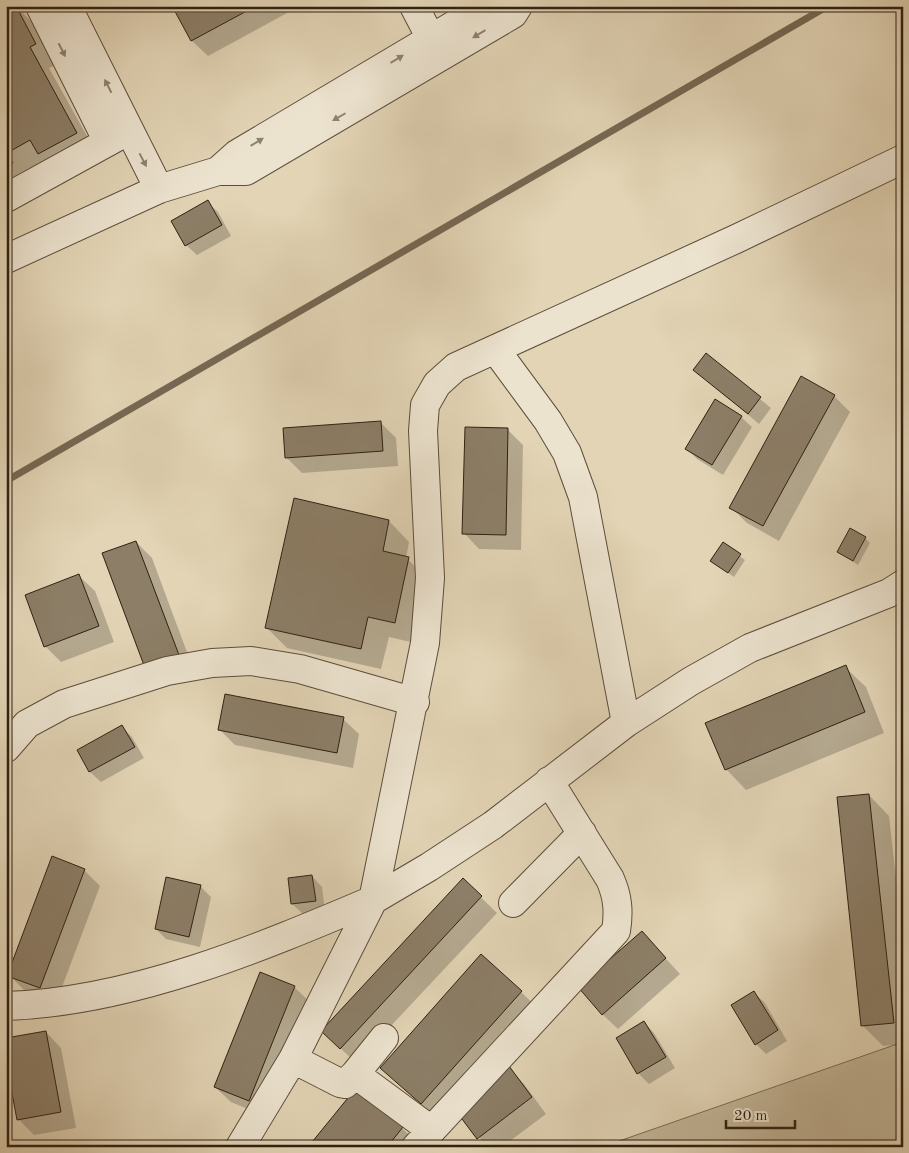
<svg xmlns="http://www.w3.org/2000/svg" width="909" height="1153" font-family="'Old Standard TT',serif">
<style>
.green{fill:#c3b699;stroke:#786c56}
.shadow{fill:#0003}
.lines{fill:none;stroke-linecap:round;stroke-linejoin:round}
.stream{stroke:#756853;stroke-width:7}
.building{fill:#8c7e67;stroke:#2e2113}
.minor-casing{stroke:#5b4e3c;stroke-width:30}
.minor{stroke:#ece3cf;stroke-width:28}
.oneway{fill:#8d8271}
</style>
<rect width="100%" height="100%" fill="#e2d4b5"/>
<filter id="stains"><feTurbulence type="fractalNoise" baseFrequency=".004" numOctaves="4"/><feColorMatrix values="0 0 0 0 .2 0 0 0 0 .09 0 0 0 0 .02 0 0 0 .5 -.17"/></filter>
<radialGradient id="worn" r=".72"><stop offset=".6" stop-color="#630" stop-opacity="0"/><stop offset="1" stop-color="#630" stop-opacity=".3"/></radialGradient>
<path class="green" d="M903,1042V1147H602Z"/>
<path class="shadow" d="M6,6H16L34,24L56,65L49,68L97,154L6,188Z
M173,6H300L208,56L192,41Z
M207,202L218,212L231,236L197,255L186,245Z
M707,355L771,408L759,424L695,370Z
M834,396L850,412L779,541L747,523L731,507Z
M741,417L752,427L723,475L697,459L686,448Z
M380,422L396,438L398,466L302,473L286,457Z
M507,429L523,445L521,550L479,549L464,533Z
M295,500L389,521L409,542L406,558L429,579L415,643L389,637L381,669L287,648L267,628Z
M865,538L870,543L858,565L838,552Z
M136,542L152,558L194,671L162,683Z
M724,544L745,560L734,577L712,561Z
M79,576L95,591L114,642L61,662L45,646Z
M845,667L866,687L884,733L746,790L726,769Z
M343,719L359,734L353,768L235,745L220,730Z
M122,727L132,737L144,758L101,782L90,772L79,751Z
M869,795L889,816L903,940V1044L883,1046L863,1026Z
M84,870L100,886L56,1003L25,991L9,975Z
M312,876L322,887L325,911L303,914L292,904Z
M463,880L497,913L356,1063L338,1046Z
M200,886L211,897L200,947L166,939L156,929Z
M657,949L680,974L618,1029L602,1014Z
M294,987L310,1002L264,1116L231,1102L215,1087Z
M521,992L542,1012L464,1100L509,1068L524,1084L546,1114L502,1147H487L456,1109L442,1124L382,1068Z
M754,993L765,1003L787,1041L766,1054L756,1044Z
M644,1022L654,1033L675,1068L649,1084L638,1073L617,1039Z
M46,1032L61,1048L76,1128L34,1135L18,1119Z
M6,1108L11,1146H6Z
M402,1128L421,1147H309Z"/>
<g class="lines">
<path class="stream" d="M6,481L828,6"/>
</g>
<path class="building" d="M6,6H16L36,44L30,47L77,133L38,154L30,140L7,153L13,163L6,167Z
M172,6H256L191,41Z
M208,200L222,225L185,246L171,221Z
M706,353L761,397L748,414L693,370Z
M801,376L835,395L763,526L729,508Z
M715,399L742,416L712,465L685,449Z
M381,421L383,451L285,458L283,428Z
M465,427L508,428L506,535L462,534Z
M294,498L389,520L383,551L409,557L395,623L368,617L361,649L265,628Z
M850,528L866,537L853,561L837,552Z
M136,541L179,655L145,668L102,553Z
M723,542L741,554L728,573L710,561Z
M79,574L99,626L44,647L25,595Z
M846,665L865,712L725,770L705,723Z
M225,694L344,717L337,753L218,730Z
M122,725L135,747L89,772L77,750Z
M869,794L894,1023L861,1026L837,797Z
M52,856L85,869L40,988L7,976Z
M312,875L316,901L291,904L288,878Z
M166,877L201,885L189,937L155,929Z
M463,878L482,896L340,1049L321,1031Z
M642,931L666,958L602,1015L578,987Z
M481,954L522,991L421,1104L380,1068Z
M260,972L295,986L249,1101L214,1087Z
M754,991L778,1030L755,1045L731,1005Z
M644,1021L666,1057L637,1074L616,1038Z
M46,1031L61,1112L17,1120L6,1061V1038Z
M509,1066L532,1097L477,1139L453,1107Z
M356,1088L403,1127L387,1147H308Z"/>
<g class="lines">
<g class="minor-casing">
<path id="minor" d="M40,6L108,142
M67,6L159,189
M414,6L439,54
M218,171L237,154L486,6
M6,198L124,133
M6,259L159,189L218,171H246L513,14L518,6
M626,723L691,681L750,648L889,593L903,584
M6,748L27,724L64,704L167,671L212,663L251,661L300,669L415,702
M513,903L582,833
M6,1006C131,1002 260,948 373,900L425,643L430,578L423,431L425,405L437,384L456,367L736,239L903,159
M293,1059L340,1083L345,1084L355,1074L431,1130
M355,1074L384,1038
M240,1147L293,1059L373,900L429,867L493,825L626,723L583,497L567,453L548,421L495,349
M416,1147L616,931C619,912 618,897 610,879L549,781"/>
</g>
<use href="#minor" class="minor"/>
</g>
<defs><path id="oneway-solid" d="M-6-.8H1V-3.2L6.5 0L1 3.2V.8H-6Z" transform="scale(1.25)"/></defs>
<g class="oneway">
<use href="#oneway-solid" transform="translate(479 34) rotate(149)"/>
<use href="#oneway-solid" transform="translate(62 50) rotate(63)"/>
<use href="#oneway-solid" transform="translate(397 59) rotate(-31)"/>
<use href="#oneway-solid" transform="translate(108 86) rotate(-117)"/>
<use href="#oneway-solid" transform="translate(339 117) rotate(150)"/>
<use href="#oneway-solid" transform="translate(257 142) rotate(-31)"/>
<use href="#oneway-solid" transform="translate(143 160) rotate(62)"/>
</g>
<rect width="909" height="1153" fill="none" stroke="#e2d4b5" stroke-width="25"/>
<rect x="8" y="8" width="894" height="1138" fill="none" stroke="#2e2113" stroke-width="2.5"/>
<rect x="12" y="12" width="884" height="1128" fill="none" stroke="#2e2113"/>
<path d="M726 1120v8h69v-8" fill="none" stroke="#2e2113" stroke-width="2.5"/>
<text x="734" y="1120" font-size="15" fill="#2e2113" stroke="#ece3cf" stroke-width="4" paint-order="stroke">20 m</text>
<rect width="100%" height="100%" filter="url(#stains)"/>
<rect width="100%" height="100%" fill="url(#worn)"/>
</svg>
